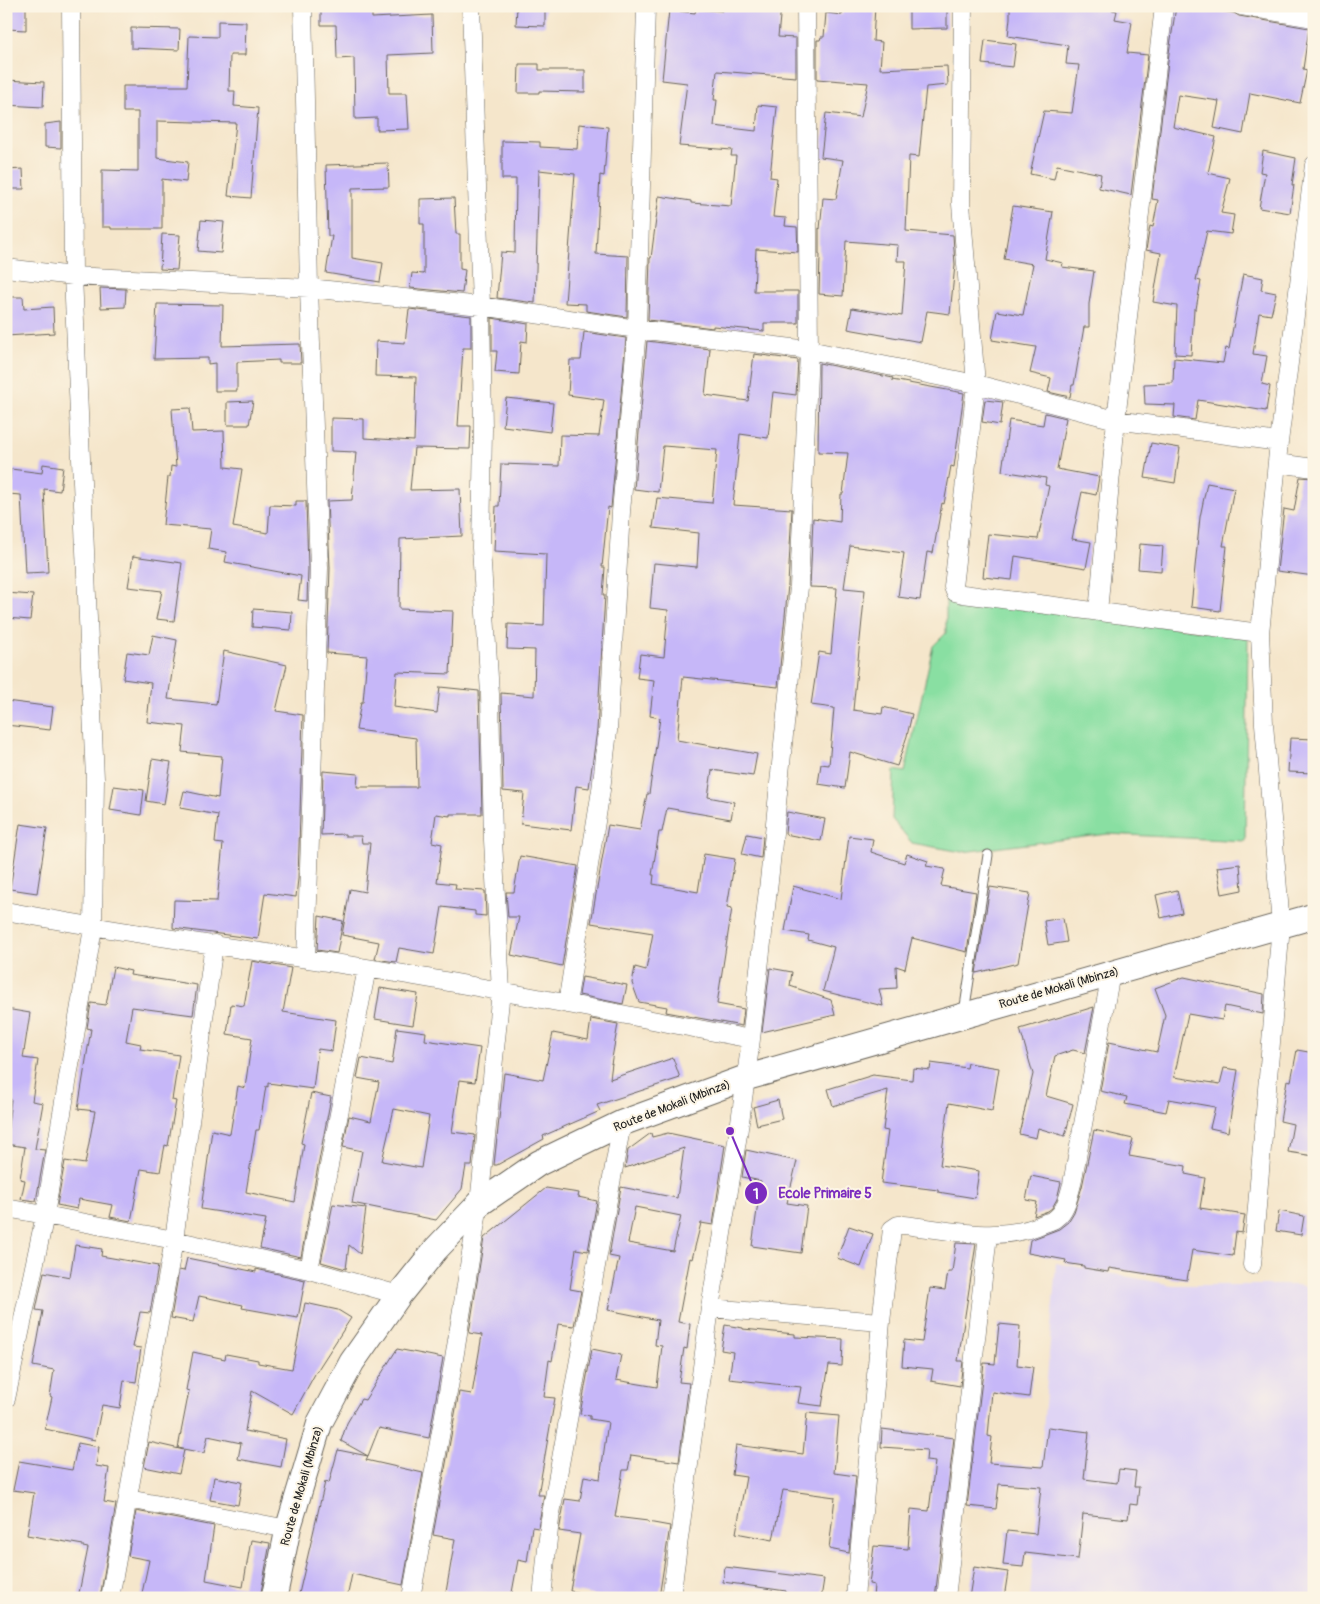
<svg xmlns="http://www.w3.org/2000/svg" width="1320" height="1604" font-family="Pangolin,sans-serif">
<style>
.built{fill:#dfd4f4}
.green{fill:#89dfa2;stroke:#527e5f}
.building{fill:#c6b7f8;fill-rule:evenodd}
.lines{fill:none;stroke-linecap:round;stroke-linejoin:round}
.lane-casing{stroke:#686359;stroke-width:11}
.street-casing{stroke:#686359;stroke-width:19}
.secondary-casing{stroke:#686359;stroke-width:27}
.lane{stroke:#fff;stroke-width:9}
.street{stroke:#fff;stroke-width:18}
.secondary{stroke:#fff;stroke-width:25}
.labels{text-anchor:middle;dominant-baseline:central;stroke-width:4;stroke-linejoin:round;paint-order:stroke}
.street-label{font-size:12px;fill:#1c1c1c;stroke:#fcf5e5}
.leader{fill:none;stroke:#7b2cbf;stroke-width:2}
.callout-dot{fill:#7b2cbf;stroke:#fcf5e5;stroke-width:2}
.mark-label{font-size:15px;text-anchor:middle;font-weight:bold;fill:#fff}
.callout-label{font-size:14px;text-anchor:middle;font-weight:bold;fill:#7b2cbf;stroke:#fcf5e5;stroke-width:4;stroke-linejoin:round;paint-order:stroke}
</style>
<rect width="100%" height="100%" fill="#fcf5e5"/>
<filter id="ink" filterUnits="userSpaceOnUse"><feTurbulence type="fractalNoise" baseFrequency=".02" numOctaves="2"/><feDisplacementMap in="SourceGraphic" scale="10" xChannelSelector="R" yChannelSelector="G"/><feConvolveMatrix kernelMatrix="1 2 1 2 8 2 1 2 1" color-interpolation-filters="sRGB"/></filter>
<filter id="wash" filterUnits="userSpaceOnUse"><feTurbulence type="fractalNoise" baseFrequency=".0096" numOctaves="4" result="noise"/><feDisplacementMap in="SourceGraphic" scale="20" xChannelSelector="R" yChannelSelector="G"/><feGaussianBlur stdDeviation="1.12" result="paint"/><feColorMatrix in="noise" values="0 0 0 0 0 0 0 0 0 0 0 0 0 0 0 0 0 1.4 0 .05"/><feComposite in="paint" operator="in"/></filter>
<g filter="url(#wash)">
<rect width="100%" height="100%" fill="#f5e6cb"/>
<path class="built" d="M1056,1263L1172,1285H1298L1314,1288V1598H1030Z"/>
<path class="green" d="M946,597L1248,637L1245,841L1108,834L962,852L912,843L892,819L894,770L905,772L933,646L946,633Z"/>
<g id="blocks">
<path class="building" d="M6,6H26V30L6,29Z
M517,6H545V26L516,25Z
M722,6H781L778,37L796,38V77L717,71L714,100H717L714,126L756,131L758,105L777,107L770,177L777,178L773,217L786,218L785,226L797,227L798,252L756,249L754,291H798V323H764V331L713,326V328L648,320L650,258H651L659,196L691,201V203L731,206L736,156H731L732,150L679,146L687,83L662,80L669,10L695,13L696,9L722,11Z
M843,6H875L873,41L882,42L880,69L947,66L948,85L926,87L919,157L909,156L906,231L953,235L955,265L950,314L927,311L921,342L848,329L852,308L902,316L906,261H897L898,245L846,241L843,296L819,294L820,254H819V228L820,229L823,198L836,199L843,160L821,157L826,113L861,117L868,83L817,79V40H820L821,37H824L826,13L842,15Z
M1010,6H1096L1117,11L1115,19L1132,22L1127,53L1148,55L1131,195L1099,188L1101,174L1057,165L1054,179L1030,174L1044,111L1072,113L1079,65L1066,64L1068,45L1008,36L1010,18Z
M1176,6H1188L1234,13L1239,16L1309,28L1303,69L1307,70L1300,103L1250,93L1243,134L1214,128L1219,101L1178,95L1173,127L1216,137L1208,173L1230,178L1221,213L1234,215L1231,234L1207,231L1196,280L1201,281L1196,309H1194L1191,355L1175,354L1177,306L1153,302L1161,253L1146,250L1150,226L1153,227L1158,200L1152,199L1169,53Z
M372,7V18L432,15L433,53L388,55L389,93H407L409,129L377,130V118L355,119L354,58L337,59L336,25H321V8Z
M909,9H947V28L909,29Z
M218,21L246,22L245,55H230L229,91H235L234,106L258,108L251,198L228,196L236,123L157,121V158L188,162L186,182L162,179V229H111V227H102V170L138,171V112H123V86H187L189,36L218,37Z
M131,28L180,29L179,50L131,48Z
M985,40L1016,44L1013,67L982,64Z
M519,64H539V70H585V92L539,91V93H518Z
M6,80L44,82L43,107L6,105Z
M61,122V148L45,147V124Z
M579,124L608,127L604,176L600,175L596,254L628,256L627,317L586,311V304L565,303L575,174L539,170L535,303L497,298L501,252L515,253L516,179H502V141L540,142V147L577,149Z
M1263,151L1296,158L1292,185H1294L1290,213L1259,208L1265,173L1260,172Z
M388,163L389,187L352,188V258L383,263L380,282L326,273L332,236H328L326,165Z
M23,169L24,189H6V170Z
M454,198L456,234H460V269L465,270L462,293L410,288L412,273L424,274V224H420V199Z
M1013,206L1053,212L1045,259L1063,263L1062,267L1094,271L1089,304V327H1084L1074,385H1072L1070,397L1048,392L1051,378L1030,373L1036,347L992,340L997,311L1023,315L1033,264L1004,259Z
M201,220L224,222L221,253L198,251Z
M162,234L180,235L177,270L160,269Z
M1243,274L1263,278L1261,290L1276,293L1271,315L1259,313L1253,354L1267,356L1262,384L1270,386L1266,411L1198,400L1195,420L1174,417L1175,405L1145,404L1144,384L1173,383L1174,358L1223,363L1226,348L1229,349Z
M100,288L126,289L125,307L101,308Z
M6,297H23L24,309L53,307L54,333L6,336Z
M157,304L223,305L222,346L300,344L301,363H279V360L237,362V391H215V363L208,364V358L154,359Z
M409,309L471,316V348H463L458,426H471L470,449L414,448L410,490L460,489L462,536L400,539L399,609L453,611L450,674L397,672L394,707L437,713L440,687L479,691L482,814H450V816L436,814L432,842L442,844L437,882L456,884L455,889L485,891L486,916L475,915V911L442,907L434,954L399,948L396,962L375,959L379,942L342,935L350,889L365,892L370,843H362L361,836H345V834L321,835L323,771L358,774L357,787H417L416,738L356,730L361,702H363L367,656L327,653L330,568L327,501L352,500L356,452L331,451V418L364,419V438L414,441L416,377L375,376L376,341L405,343Z
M492,318L528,324L527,342L521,341L519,374L495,372L497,351H492Z
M584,332L626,338L611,508L608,507L602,567H605L603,595H605L597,730L589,788L576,786L571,830L521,824L524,793L503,791L501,693L534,696L535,650L507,649L508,624L544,626L546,554L494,551L496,506H499L501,464L559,466L560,435L599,436L604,400L568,395L570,360H581Z
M647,341L710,349L705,395L748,401L754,354L798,360L796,395L773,392L768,438L740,434L733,505L792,509L788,585L778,687L683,677L677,740L757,754L753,776L712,770L708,797L734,802L731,819L667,808L662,832H659L652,875H654L653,884L698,892L704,854L735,859L727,907L732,908L717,1004L744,1009L742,1026L666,1012L667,1007L639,1002L632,983L635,967L646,970L653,933L591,923L608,825L640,830L647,794H649L660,718L650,716L654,680L637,678L640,654L664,657L668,610L650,608L654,563L697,567L699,533L653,528L657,498L712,503L717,450L663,446L658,492L634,489Z
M819,363L893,378L892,380L964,393L954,467L951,466L944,504L942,503L933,553L927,552L920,600L898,597L904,553L850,546L844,588L865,590L853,710L882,714L883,707L912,714L907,736L897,766L850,752L845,788L818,784L821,764L829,765L834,708L811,705L819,652L831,654L837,588L810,587L813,518L840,522L841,494H843L848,453L818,452Z
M506,398L553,403L550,432L503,426Z
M985,400L1003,402L1000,425L982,422Z
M253,401L249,425H227V402Z
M190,408L192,432L224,431L225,467L242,469L233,527L268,533L270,505L296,506V501H306L308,568L307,601L298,600L301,576L225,562L227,552L208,549L211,529L163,525L168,477H170L171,466L176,467L172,409Z
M1045,413L1066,418L1057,469L1099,477L1096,495L1082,492L1072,539L1091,542L1086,568L1015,556L1012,580L983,577L988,534L1038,539L1049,486L1045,485L1046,478L1002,471L1009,420L1043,425Z
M1151,443L1180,448L1175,483L1145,478Z
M43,464L63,467L60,491L44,489L48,572L25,573L21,495L8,494L11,469L42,473Z
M1300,477L1314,478V576L1277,571L1284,509L1294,511Z
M1207,483L1234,488L1223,546H1227L1220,611L1191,607L1200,517Z
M1140,544L1163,546L1161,571L1138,569Z
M133,556L182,563L174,621L156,619L162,591L128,587Z
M6,593L33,595L30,620L6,618Z
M253,609L292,612L291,630L252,627Z
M153,635L177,640L168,699L216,704L224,651L287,665L276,711L303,715L298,879L296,897L265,893L258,939L173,928L174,900L217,901L223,844L215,843L218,815L180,808L184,791L218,798L222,756L182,752L185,726L147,722L151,683L123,679L127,652L149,655Z
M6,701L53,707L50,730L6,725Z
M1290,738L1314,739V773L1288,772Z
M152,759L171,762L164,804L146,801Z
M114,786L144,790L141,815L110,810Z
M787,812L825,819L821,841L785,834Z
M20,824L47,828L37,893L10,889Z
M747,834L763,837L761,858L742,854Z
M849,836L873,839L871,852L904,863L907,854L928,861L926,866L945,869L941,886L976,892L967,952L912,938L905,969L896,966L897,988L879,989L883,1006L823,991L834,947L808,940L809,935L785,931L793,886L841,899Z
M520,856L578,866L562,966L511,955L519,917H508L506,892H514Z
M1240,864L1242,890L1222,894L1217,867Z
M990,887L1030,893L1018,963L976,973Z
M1177,890L1182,913L1161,918L1156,895Z
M319,916L343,921L337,953L317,950Z
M1063,918L1067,942L1048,945L1044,921Z
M252,961L291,968L283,1012L336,1020L332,1051L318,1049L313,1089L268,1083V1087L266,1086L259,1130H256L246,1192L295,1202L304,1144L301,1143L311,1093L331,1097L301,1257L260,1248L266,1219L201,1209L212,1130L230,1134L238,1086L245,1088L252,1038L227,1034L231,1004L244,1006Z
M113,967L131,971L130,975L197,985L193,1015L132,1007L126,1041L141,1044L140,1049L179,1055L172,1100L176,1101L168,1146L165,1145L160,1172L141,1169L131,1221L110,1217L113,1205L79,1199L77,1209L57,1205L65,1161L85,1164L95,1111L78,1109L91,1029L87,1028L91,1003L106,1005Z
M770,968L792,972L790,986L831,1000L835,1015L762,1032Z
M582,977L627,985L623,1004L579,995Z
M1184,977L1264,994L1263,1014L1225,1006L1222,1020L1188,1014L1174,1077L1220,1084L1224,1068L1238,1070L1228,1132L1210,1128L1215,1107L1169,1099L1166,1112L1125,1104L1127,1097L1100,1091L1109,1042L1157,1052L1165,1015L1155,988Z
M380,988L418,994L413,1025L375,1019Z
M1094,1007L1085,1053L1073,1050L1055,1056L1046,1096L1073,1104L1065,1136L1038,1128L1036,1138L1019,1134L1033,1074L1020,1029Z
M6,1009L30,1013L23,1058L38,1060L32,1101L43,1103L35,1149L45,1150L36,1201L21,1199L25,1180L20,1179L25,1147L6,1144L11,1099L6,1098Z
M591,1019L618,1024L611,1064L612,1063L610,1079L673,1058L680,1078L597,1105L600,1111L543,1136L544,1139L497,1165H494L504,1073L543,1080L553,1033L588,1040Z
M397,1028L426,1032L425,1040L480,1048L475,1082L460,1080L452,1132L475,1135L472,1166H466L462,1189L436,1220L352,1203L362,1151L343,1147L349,1116L371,1121L379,1082L357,1078L361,1058L392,1064ZM394,1109L429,1116L421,1168L382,1161Z
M1297,1050L1314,1053V1156L1288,1152L1293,1124L1280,1121L1287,1080L1291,1081Z
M931,1063L967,1068L968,1063L999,1068L992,1111L949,1103L940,1165L979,1171L975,1198L938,1192V1190L881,1183L888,1131L883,1130L888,1090L833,1106L828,1089L873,1075L912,1080L913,1068L930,1070Z
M778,1100L782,1119L757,1125L753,1107Z
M1094,1130L1133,1139L1129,1156L1186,1166L1185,1174L1205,1178L1200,1208L1245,1215L1242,1233L1236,1232L1233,1256L1192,1250L1187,1280L1109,1268L1108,1272L1084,1268V1266L1065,1263L1066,1260L1028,1253L1030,1240L1059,1229L1068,1222L1074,1212L1082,1187Z
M651,1133L652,1137L668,1133L725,1145L713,1225L701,1223L692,1259L690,1258L678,1322L690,1324L687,1349L684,1348L679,1382L689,1383L679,1462L631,1455L628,1470H623L615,1517L648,1521V1522L670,1526L659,1598H609L570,1591L580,1534L559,1531L565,1499L580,1501L584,1476L600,1479L608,1422L590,1419V1416L580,1414L592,1349L621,1355L616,1380L657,1387L662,1346L655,1345L658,1320L608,1310L619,1258L609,1256L621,1187L677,1198L684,1148L625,1168L628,1150ZM635,1207L681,1216L673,1251L628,1243Z
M746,1150L797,1161L787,1203L807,1206L801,1253L752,1246L761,1181L742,1177Z
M1031,1176L1061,1182L1057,1199L1052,1208L1048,1211L1034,1216L1037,1202L1026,1200Z
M546,1188L579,1193L578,1197L597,1201L588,1251L576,1249L570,1289L581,1291L574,1326L558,1324L552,1361L549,1360L544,1397L555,1398L538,1495H544L538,1528L532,1527L527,1562L518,1560L511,1598H445L455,1539L433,1535L459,1392L472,1394L482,1335L469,1333L484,1238Z
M333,1204L366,1208L360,1254L349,1245L346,1269L321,1262Z
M1279,1211L1304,1216L1301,1235L1276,1231Z
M849,1226L873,1234L861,1267L837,1258Z
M956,1243L976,1244L958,1361H963L960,1386L931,1381L933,1369L902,1366L904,1340L922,1342L930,1288L945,1290L948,1272H952Z
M75,1245L102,1249L101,1256L158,1266L150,1313L140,1312L133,1347L141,1348L136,1382L124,1380L120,1408L102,1405L95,1440L45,1429L52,1397L50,1396L54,1370L33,1366L43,1311L36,1310L44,1272L70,1277Z
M187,1258L256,1272V1269L305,1280L298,1318L242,1308L243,1305L199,1296L193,1322L171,1318L179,1270L184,1271Z
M305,1303L338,1310L351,1318L315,1374L293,1414L252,1391L245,1431L286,1439L281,1467L238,1459L241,1443L208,1436L204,1453L178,1448L189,1391L186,1390L193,1352L225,1359L226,1354L258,1360V1363L292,1369Z
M999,1324L1020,1326L1017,1365L1033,1367L1029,1397L992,1392L988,1436L992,1437L989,1463L1043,1467L1048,1427L1089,1432L1084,1479L1117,1483L1119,1469L1136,1471L1134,1487H1139L1137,1505L1130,1504L1128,1519L1083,1514L1078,1559L1025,1553L1023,1567L1003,1565L1007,1531L1036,1534L1041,1487L999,1484L996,1509L967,1506L984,1363L995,1364Z
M725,1325L743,1328V1329L795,1334V1337L843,1339L842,1366L829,1365L822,1406L798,1403L801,1387L729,1379L733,1352L721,1350Z
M397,1349L443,1358L429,1438L379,1428L368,1456L341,1441L347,1423L361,1399L365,1400Z
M807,1413L839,1416L834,1473L856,1476L849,1553L829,1549L835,1497L783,1490L773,1540L736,1533L746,1477L732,1475L736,1445L803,1454Z
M882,1429L954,1438L935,1598H873L874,1585L869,1584L874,1546L908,1549L911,1509L929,1511L935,1462L926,1461L927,1450L881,1447Z
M149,1442L184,1450L179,1474L144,1467Z
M78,1443L99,1447L96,1466L109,1468L104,1502L116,1504L100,1598H78L88,1548L83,1547V1545L27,1535L34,1493L13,1490L19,1461L72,1470Z
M338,1450L368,1456L366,1460L423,1473L403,1585L352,1574L347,1598H298L325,1482L329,1483Z
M214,1477L242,1482L238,1505L210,1500Z
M136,1511L214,1526L206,1580L243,1587L251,1540L270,1543L260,1598H141L149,1560L128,1556Z
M725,1567L824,1579L821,1598H785L786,1591L723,1582Z
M974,1567L1008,1572L1004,1598H969Z"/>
</g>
</g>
<g filter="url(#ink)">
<use href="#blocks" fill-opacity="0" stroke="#686359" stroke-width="1"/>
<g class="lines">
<g class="lane-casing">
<path id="lane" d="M964,1013L988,855"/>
</g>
<g class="street-casing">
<path id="street" d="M303,6L309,288L319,568L306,959
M963,6L961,204L976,384L953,587L955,592L963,594L1260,633
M1241,6L1314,18
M6,268L73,276L309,288L481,306L637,329L809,350L976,384L1116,420L1279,442
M1277,463L1314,468
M1098,612L1116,420L1164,6
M6,911C126,934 246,949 366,968C495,988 623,1015 751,1039
M567,1004L601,790L608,731L621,512L637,329L646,6
M6,1208L45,1215L93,928L95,779L73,276L71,6
M1252,1265L1281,925L1264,724L1260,633L1279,442L1314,165
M309,1270L367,968
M710,1308L881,1322
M6,1399L45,1215L174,1240L309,1270L399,1295
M128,1499L288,1529
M110,1598L174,1240L214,944
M411,1598L454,1359L479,1204L501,991L493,840L490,694L481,548L483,429L481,306L471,6
M542,1598L550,1519L622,1123
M671,1598L710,1308L740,1122L751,1039L770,872L799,587L809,350L806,6
M855,1598L881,1322L892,1229L898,1225H904C950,1230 1001,1244 1045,1223C1048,1222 1053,1221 1056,1218C1066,1211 1069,1195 1072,1184L1111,973
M946,1598L988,1235"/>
</g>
<g class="secondary-casing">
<path id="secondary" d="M274,1598L288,1529L320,1422L352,1362L399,1295L436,1249L479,1204L539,1163L622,1123L745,1078L1314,916"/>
</g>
<use href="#lane" class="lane"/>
<use href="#street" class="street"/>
<use href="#secondary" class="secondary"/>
</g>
</g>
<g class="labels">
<g class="street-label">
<text transform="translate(1059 988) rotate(-16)">Route de Mokali (Mbinza)</text>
<text transform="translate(672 1106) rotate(-21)">Route de Mokali (Mbinza)</text>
<text transform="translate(302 1486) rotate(-74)">Route de Mokali (Mbinza)</text>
</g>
</g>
<path class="leader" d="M730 1131L756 1193"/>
<g class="callout-dot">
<circle cx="730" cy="1131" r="5"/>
<circle cx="756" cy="1193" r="12"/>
</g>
<g class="mark-label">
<text x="756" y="1199">1</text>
</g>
<g class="callout-label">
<text x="825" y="1198">Ecole Primaire 5</text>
</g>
<rect width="1320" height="1604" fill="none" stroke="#fcf5e5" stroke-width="25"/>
</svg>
